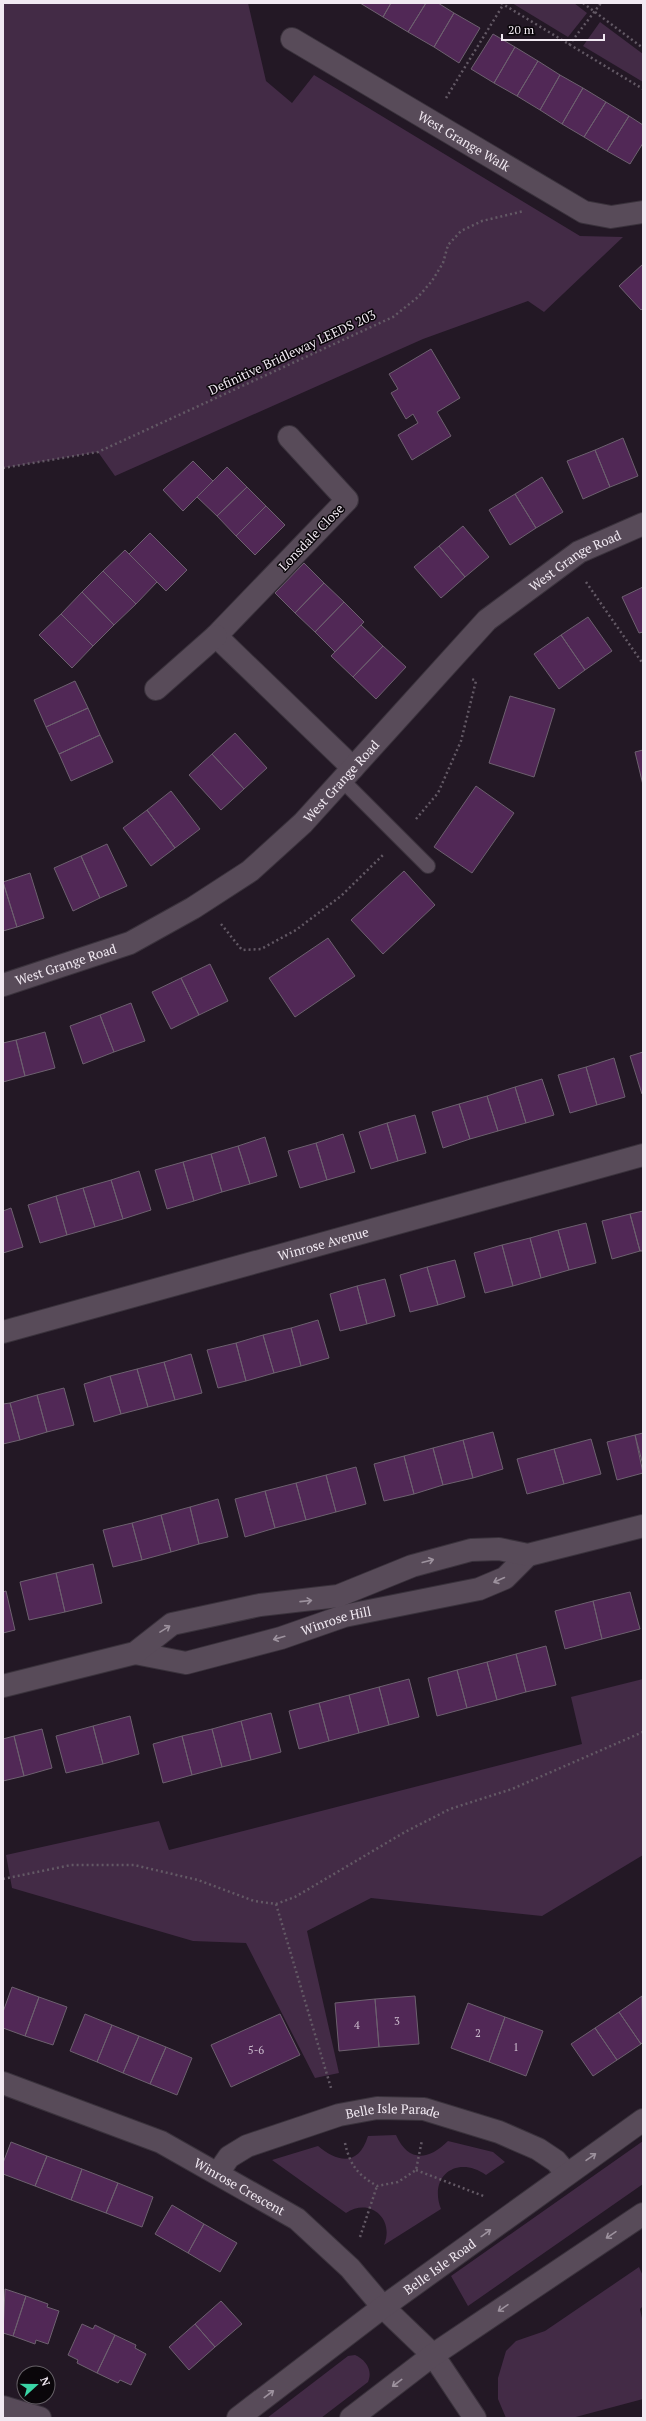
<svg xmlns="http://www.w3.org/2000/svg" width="646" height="2421" font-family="'PT Serif',serif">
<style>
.green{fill:#432b46}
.building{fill:#512856;stroke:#6d606f}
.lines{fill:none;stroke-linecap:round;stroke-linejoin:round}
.service-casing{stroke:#3a323c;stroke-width:16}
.minor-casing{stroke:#3a323c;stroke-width:24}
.tertiary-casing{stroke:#3a323c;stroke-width:24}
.path{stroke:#635965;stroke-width:2.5;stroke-dasharray:2 3;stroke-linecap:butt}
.service{stroke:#584b59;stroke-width:14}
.minor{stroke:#584b59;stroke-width:22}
.tertiary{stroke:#584b59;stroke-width:22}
.oneway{stroke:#9d929e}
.labels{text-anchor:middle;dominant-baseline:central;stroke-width:3;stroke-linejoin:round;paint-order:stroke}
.number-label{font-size:11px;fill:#c9b9cb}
.street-label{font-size:13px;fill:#f1e9f2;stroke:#0a060a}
</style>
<rect width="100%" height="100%" fill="#231825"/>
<path class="green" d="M3,3H248L266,81L292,103L314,75L580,236L623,237L544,312L528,301L423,339L115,476L98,452L3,468Z
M512,3H574L587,13L568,37Z
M600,22L643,54V82L583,46Z
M643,1679V1855L542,1916L371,1898L307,1931L339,2073L315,2078L246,1943L193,1941L12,1888L6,1855L159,1821L169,1850L582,1744L571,1697Z
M396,2135C408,2162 428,2161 448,2141L493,2152L505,2162L486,2175C458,2155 428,2175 441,2209L384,2245C395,2219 370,2197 346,2213L272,2160L318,2146C338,2163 359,2166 368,2136Z
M643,2141V2184L468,2306L451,2276Z
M639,2267L643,2276V2306L640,2309L643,2323V2399L572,2418H506L498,2399V2378L506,2351L516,2341L545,2331Z
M355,2355C366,2360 373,2370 368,2382L321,2418H267L348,2356Z"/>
<path class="building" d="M360,3H391L383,17Z
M391,3H426L408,32L383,17Z
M426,3H438L454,13L434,47L408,32Z
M454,13L480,28L459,63L434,47Z
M493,34L515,47L494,83L471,69Z
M515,47L538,61L517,96L494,83Z
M538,61L560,75L540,110L517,96Z
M560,75L583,88L562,124L540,110Z
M583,88L606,102L584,137L562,124Z
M606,102L629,116L607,151L584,137Z
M629,116L643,125V143L630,164L607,151Z
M643,264V308L641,310L619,286Z
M431,349L460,398L437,412L451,436L412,460L398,435L418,423L413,414L406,419L391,393L398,389L389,374Z
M623,438L638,476L610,487L595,450Z
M595,450L610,487L583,499L567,461Z
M193,461L213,481L183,511L163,490Z
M227,467L247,487L217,516L197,497Z
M542,477L563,512L536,528L515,494Z
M247,487L266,506L236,536L217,516Z
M515,494L536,528L510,545L489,510Z
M266,506L285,525L255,555L236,536Z
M463,526L489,557L465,577L439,546Z
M150,533L187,570L166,591L129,554Z
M439,546L465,577L441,598L414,567Z
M125,550L157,582L136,604L103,571Z
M304,563L324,583L295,613L275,593Z
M103,571L136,604L114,625L82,592Z
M324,583L344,602L315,632L295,613Z
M643,587V632L639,633L622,597Z
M82,592L114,625L93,646L61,614Z
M344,602L364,622L335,652L315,632Z
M61,614L93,646L72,668L39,635Z
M588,617L612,651L585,670L561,635Z
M361,625L383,646L353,677L331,656Z
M561,635L585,670L559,689L534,654Z
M383,646L406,667L376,699L353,677Z
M75,681L88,708L46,727L34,700Z
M510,696L555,709L534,777L489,763Z
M88,708L100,735L59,754L46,727Z
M235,733L267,768L244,789L212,754Z
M100,735L113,762L71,781L59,754Z
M643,750V785L635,752Z
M212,754L244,789L221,810L189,775Z
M476,786L514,813L472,873L434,847Z
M171,791L200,829L175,848L147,810Z
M147,810L175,848L151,866L123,828Z
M107,844L127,886L100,898L81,856Z
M81,856L100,898L73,911L54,868Z
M404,871L435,905L383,954L351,920Z
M30,873L44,918L17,927L3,882Z
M3,882L17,927L3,931Z
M328,938L355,976L295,1017L269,978Z
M210,964L228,1001L199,1015L181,978Z
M181,978L199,1015L171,1029L152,992Z
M131,1003L145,1041L114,1052L100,1015Z
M100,1015L114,1052L83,1064L70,1026Z
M45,1032L55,1068L25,1076L16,1040Z
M16,1040L25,1076L3,1082V1043Z
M643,1052V1094H642L630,1056Z
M614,1058L625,1097L597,1105L586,1067Z
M586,1067L597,1105L570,1113L558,1075Z
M542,1079L554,1115L526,1123L515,1087Z
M515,1087L526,1123L498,1131L487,1096Z
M487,1096L498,1131L470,1139L459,1104Z
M459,1104L470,1139L443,1148L432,1112Z
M415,1115L426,1153L398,1161L387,1123Z
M387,1123L398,1161L371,1169L359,1132Z
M343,1134L355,1172L327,1180L316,1143Z
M265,1137L277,1176L250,1184L238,1146Z
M316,1143L327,1180L300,1188L288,1151Z
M238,1146L250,1184L222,1192L211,1154Z
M211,1154L222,1192L194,1201L183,1162Z
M183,1162L194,1201L167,1209L155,1170Z
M139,1171L151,1210L123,1219L111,1180Z
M111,1180L123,1219L95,1227L83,1188Z
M83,1188L95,1227L67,1235L56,1196Z
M56,1196L67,1235L40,1243L28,1205Z
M11,1208L23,1247L3,1253V1211Z
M643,1211V1251H640L630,1214Z
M630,1214L640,1251L612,1259L602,1221Z
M586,1223L596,1263L569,1270L558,1230Z
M558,1230L569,1270L541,1278L530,1238Z
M530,1238L541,1278L513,1286L502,1245Z
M502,1245L513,1286L485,1293L474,1253Z
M455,1260L465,1297L438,1305L427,1267Z
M427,1267L438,1305L410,1312L400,1275Z
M385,1279L395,1316L367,1324L357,1286Z
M357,1286L367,1324L340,1331L330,1294Z
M318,1320L329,1358L301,1366L291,1328Z
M291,1328L301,1366L274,1373L263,1335Z
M263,1335L274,1373L246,1381L236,1343Z
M236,1343L246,1381L218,1388L207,1350Z
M191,1354L202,1393L175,1400L164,1362Z
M164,1362L175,1400L148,1407L137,1369Z
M137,1369L148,1407L121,1414L110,1376Z
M110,1376L121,1414L94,1422L84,1384Z
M64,1388L74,1425L47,1432L37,1395Z
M37,1395L47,1432L20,1440L10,1403Z
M10,1403L20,1440L3,1444V1404Z
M493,1432L503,1469L473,1478L463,1440Z
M643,1433V1465L635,1435Z
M635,1435L643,1473L617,1480L607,1442Z
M591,1439L601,1474L564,1484L554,1449Z
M463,1440L473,1478L443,1485L433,1448Z
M433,1448L443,1485L414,1494L404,1456Z
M554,1449L564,1484L527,1494L517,1459Z
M404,1456L414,1494L384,1501L374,1464Z
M356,1467L366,1504L336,1512L326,1475Z
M326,1475L336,1512L306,1520L296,1483Z
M296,1483L306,1520L275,1528L265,1491Z
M265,1491L275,1528L245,1537L235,1499Z
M218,1499L228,1537L199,1544L190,1507Z
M190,1507L199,1544L171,1552L161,1515Z
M161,1515L171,1552L142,1560L132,1523Z
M132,1523L142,1560L113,1567L103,1530Z
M93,1564L102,1603L65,1612L56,1573Z
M56,1573L65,1612L29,1620L20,1582Z
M6,1591L15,1630L3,1633V1592Z
M630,1592L640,1629L602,1639L593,1601Z
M593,1601L602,1639L565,1649L555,1611Z
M546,1646L556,1685L526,1692L516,1654Z
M516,1654L526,1692L497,1700L487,1662Z
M487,1662L497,1700L467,1708L457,1670Z
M457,1670L467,1708L437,1716L428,1678Z
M409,1679L419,1717L389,1725L379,1687Z
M379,1687L389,1725L359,1733L349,1695Z
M349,1695L359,1733L329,1741L319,1703Z
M319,1703L329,1741L299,1749L289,1711Z
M271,1713L281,1752L251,1760L241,1721Z
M130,1716L139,1754L103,1764L93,1726Z
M241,1721L251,1760L222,1767L212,1729Z
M93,1726L103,1764L66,1773L56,1736Z
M42,1729L52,1768L24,1776L14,1736Z
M212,1729L222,1767L192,1775L182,1736Z
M14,1736L24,1776L3,1781V1739Z
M182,1736L192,1775L163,1783L153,1744Z
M12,1987L39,1997L25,2036L3,2028V2012Z
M415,1996L419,2044L379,2047L375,1999Z
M642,1996L643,2042L641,2044L619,2012Z
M39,1997L67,2007L53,2045L25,2036Z
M375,1999L379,2047L339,2051L335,2003Z
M468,2003L505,2017L489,2062L451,2048Z
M619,2012L641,2044L617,2060L595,2028Z
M85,2014L112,2025L97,2062L70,2051Z
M280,2014L300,2055L231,2087L211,2045Z
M505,2017L543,2031L526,2076L489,2062Z
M112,2025L139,2036L123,2073L97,2062Z
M595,2028L617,2060L593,2076L571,2044Z
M139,2036L166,2047L150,2084L123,2073Z
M166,2047L192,2058L177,2095L150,2084Z
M11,2142L47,2156L35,2186L3,2174V2163Z
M47,2156L82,2169L71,2200L35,2186Z
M82,2169L118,2183L106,2213L71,2200Z
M118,2183L153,2197L142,2227L106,2213Z
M172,2205L204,2224L188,2253L155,2234Z
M204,2224L237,2243L220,2272L188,2253Z
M5,2289L26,2296L13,2336L3,2333Z
M26,2296L48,2304L47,2307L59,2311L48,2344L36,2340L35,2344L13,2336Z
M221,2301L242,2324L215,2347L195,2324Z
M82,2324L93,2329L95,2325L115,2335L97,2373L77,2363L78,2360L68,2355Z
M195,2324L215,2347L189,2370L169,2347Z
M115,2335L136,2345L135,2348L146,2354L131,2385L120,2380L118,2383L97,2373Z"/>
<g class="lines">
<g class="service-casing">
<path id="service" d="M342,780L428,866"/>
</g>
<g class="minor-casing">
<g id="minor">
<path id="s1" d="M292,39L584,212L611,217L643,212"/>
<path d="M289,437L347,500L216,636L353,768"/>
<path d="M156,689L216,636"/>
<path id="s2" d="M3,985L130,943L193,908L250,871L303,823L487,620L579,552L643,524"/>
<path id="s3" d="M3,1332L643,1155"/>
<path id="s4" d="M135,1653L186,1663L281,1638L344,1616L479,1589L505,1578L528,1555"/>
<path d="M3,1686L135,1653L172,1624L260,1605L338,1596L412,1566L471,1550L499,1549L528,1555L643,1526"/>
<path id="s5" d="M3,2083L161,2142L297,2219L350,2268L383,2307L433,2355L475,2418"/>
<path id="s6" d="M218,2173L229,2157L247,2146L339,2115L377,2108L424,2109L499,2132L538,2149L556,2161L567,2174"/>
</g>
</g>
<g class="tertiary-casing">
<g id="tertiary">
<path d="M3,2407L40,2418"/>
<path id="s7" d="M238,2418L383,2307L643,2120"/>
<path d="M351,2418L433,2355L643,2214"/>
</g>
</g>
<path class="path" d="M501,3L643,89
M583,3L643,48
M569,45L601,3
M446,98L503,5
M3,468L98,452L393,317L418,297L432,281L443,263L448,245L461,231L482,221L524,211
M586,582L643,664
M416,819L438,793L461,741L476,681L472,679
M221,924L242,950L261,949L296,930L341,896L383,855
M3,1879L71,1865H134L198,1880L254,1901L276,1904L295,1897L405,1832L450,1809L512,1789L643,1732
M276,1904L331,2088
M345,2143C350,2165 357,2174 377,2186L398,2182L416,2170L422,2140
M416,2170L486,2197
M360,2237L377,2186"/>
<use href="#service" class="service"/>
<use href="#minor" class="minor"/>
<use href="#tertiary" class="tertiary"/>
</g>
<defs><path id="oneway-shaft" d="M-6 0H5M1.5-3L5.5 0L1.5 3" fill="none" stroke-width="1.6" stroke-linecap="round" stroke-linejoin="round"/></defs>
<g class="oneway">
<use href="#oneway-shaft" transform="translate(428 1561) rotate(-15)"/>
<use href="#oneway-shaft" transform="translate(499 1580) rotate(156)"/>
<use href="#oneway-shaft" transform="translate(306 1601) rotate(-6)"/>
<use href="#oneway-shaft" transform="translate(165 1629) rotate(-32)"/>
<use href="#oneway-shaft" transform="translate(279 1638) rotate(164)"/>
<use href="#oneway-shaft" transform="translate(591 2157) rotate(-35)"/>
<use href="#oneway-shaft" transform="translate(486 2233) rotate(-36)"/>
<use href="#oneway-shaft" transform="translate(611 2235) rotate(146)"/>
<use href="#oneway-shaft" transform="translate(503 2308) rotate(146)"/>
<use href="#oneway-shaft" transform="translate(397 2383) rotate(143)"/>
<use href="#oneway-shaft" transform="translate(269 2394) rotate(-37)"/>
</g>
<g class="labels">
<g class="number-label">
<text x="397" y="2021">3</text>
<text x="357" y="2025">4</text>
<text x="478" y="2033">2</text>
<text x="516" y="2047">1</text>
<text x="256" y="2050">5-6</text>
</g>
<g class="street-label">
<text stroke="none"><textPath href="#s1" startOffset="200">West Grange Walk</textPath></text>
<text transform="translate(292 352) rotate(-25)">Definitive Bridleway LEEDS 203</text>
<text transform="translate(311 537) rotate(-46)">Lonsdale Close</text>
<text stroke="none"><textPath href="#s2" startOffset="726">West Grange Road</textPath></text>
<text stroke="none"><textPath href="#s2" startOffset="402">West Grange Road</textPath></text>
<text stroke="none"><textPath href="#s2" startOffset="66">West Grange Road</textPath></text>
<text stroke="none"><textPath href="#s3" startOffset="332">Winrose Avenue</textPath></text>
<text stroke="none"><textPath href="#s4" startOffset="208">Winrose Hill</textPath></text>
<text stroke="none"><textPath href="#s6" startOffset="192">Belle Isle Parade</textPath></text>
<text stroke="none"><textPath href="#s5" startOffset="259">Winrose Crescent</textPath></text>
<text stroke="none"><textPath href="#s7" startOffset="252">Belle Isle Road</textPath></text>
</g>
</g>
<rect width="646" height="2421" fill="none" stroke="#f1e9f2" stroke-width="8"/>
<g transform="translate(36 2385) rotate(69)"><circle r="19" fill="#0a060a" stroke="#666167"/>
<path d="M0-3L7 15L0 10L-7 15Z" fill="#3ad4a5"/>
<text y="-6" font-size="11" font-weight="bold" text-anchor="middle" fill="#f1e9f2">N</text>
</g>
<path d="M502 34v6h102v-6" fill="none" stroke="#f1e9f2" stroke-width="2"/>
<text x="508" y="34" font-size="12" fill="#f1e9f2" stroke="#0a060a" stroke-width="3" paint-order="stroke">20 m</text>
</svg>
